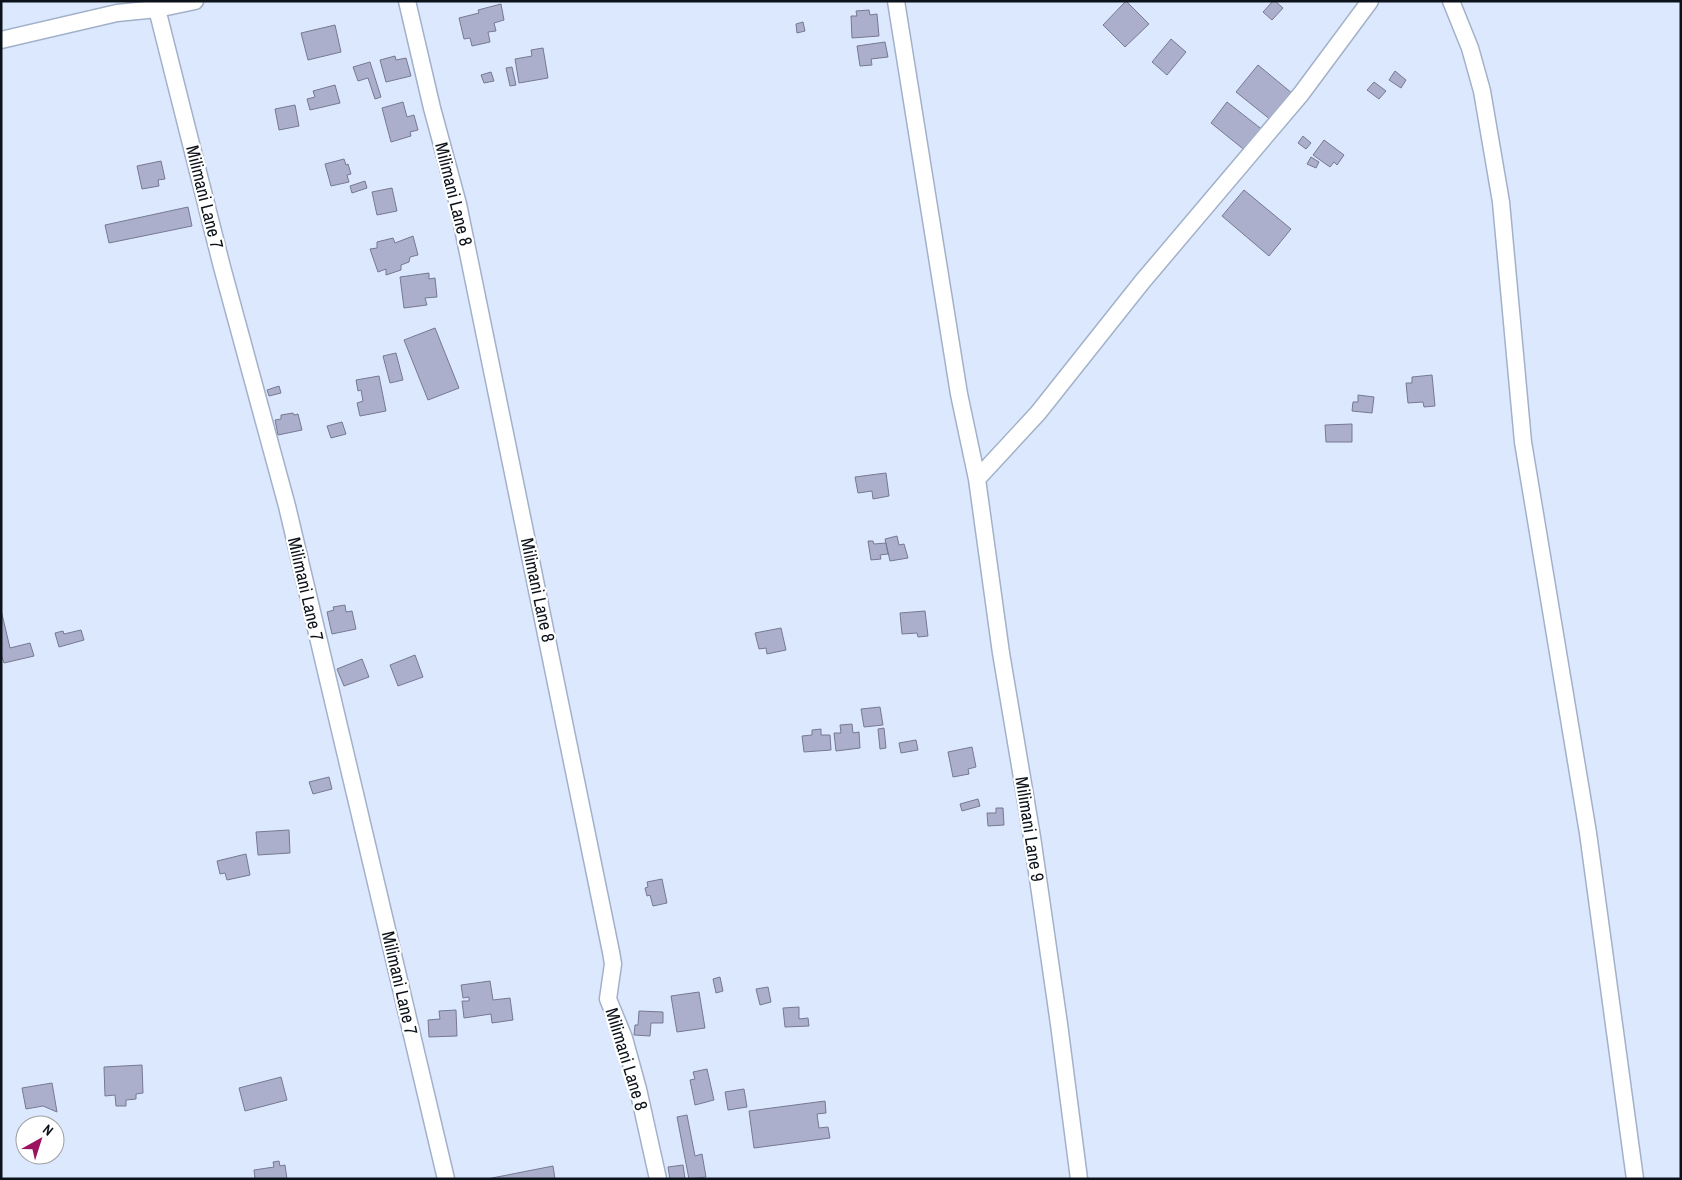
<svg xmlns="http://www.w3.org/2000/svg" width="1682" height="1180" font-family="'Archivo Narrow',sans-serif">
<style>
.building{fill:#abafcb;stroke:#767993}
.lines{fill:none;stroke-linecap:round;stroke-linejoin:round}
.minor-casing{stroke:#a2b1ca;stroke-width:19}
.minor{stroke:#fff;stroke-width:16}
.labels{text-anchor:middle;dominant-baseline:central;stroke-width:4.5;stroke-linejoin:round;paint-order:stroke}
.street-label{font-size:18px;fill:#0c121a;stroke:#fff}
</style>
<rect width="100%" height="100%" fill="#dce8fd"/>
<path class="building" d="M1126,1L1149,24L1125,47L1103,25Z
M1273,1H1275L1283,8L1272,20L1263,12Z
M501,4L504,20L494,23L496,31L488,32L490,42L472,46L470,38L464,39L459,18L479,13L478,10Z
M869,10L870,15L877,14L879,36L852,38L851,16H857L856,11Z
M803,22L805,31L797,33L796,24Z
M335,25L341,52L308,60L301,33Z
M1171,39L1186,52L1167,75L1152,62Z
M885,42L888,57L871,59L872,65L860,66L857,46Z
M543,48L548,78L519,83L515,59L532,56L531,50Z
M395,56L396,60L406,58L411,76L386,82L380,60Z
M370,62L381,97L375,99L368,78L358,81L353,67Z
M1258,65L1293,94L1271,120L1236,92Z
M512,67L516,85L510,86L506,68Z
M1395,71L1406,80L1401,88L1389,80Z
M491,72L494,81L484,83L481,75Z
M1374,82L1386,91L1379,99L1367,90Z
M335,85L340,103L310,110L307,99L315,97L313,91Z
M403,102L407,117L414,115L418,130L410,132L411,136L391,142L382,108Z
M1227,102L1264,131L1247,152L1211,123Z
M295,105L299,126L279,130L275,109Z
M1303,136L1311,143L1306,149L1298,143Z
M1324,140L1344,155L1337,165L1334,162L1330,167L1313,155Z
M1311,157L1319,162L1316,168L1307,164Z
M344,159L346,165L348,164L351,174L347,175L349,182L331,186L325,164Z
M161,161L165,179L158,180L159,186L142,189L137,166Z
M365,181L367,188L352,193L350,186Z
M392,188L397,211L377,215L372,192Z
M1244,190L1291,229L1269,256L1222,216Z
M188,207L192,226L109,243L105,225Z
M413,236L418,255L410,257L409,262L401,265V270L386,275V269L378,272L370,249L377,248V242L393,238L395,243Z
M429,273V279L435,278L437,297L425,298L427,305L404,308L400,277Z
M435,328L459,388L428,400L404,340Z
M396,353L403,380L390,383L383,356Z
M1432,375L1435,406L1424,407L1423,402L1408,403L1406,383H1412V377Z
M379,376L386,411L360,416L357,403L363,401L361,390L358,391L356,380Z
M279,386L281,393L269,396L267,390Z
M1358,395L1374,397L1372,413L1352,411L1353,402H1358Z
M293,413L294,415L298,414L302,430L278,435L275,420L281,419V415Z
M342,422L346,434L331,438L327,426Z
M1352,424V442H1326L1325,425Z
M886,473L889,496L873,499L872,491L858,493L855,477Z
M897,536L899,545L904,544L908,558L890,561L885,539Z
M868,541H873L874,544L886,543L888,554L880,555L881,559L871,560Z
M345,605L346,612L352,611L356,629L332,634L327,612L334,610L333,607Z
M1,610L10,648L30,643L34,656L4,663L1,654Z
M925,611L928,636L918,637L917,633L902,634L900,613Z
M781,628L786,650L767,654L766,648L759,649L755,633Z
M81,630L84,640L59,647L55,633L63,631L64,634Z
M415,655L423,677L398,686L390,665Z
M362,659L369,677L344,686L337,669Z
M880,707L883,725L864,727L861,709Z
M852,724L853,733L859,732L860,748L836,751L834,733H841L840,725Z
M884,728L886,748L880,749L878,729Z
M821,729V735H830L831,750L804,752L802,736L812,735V730Z
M916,740L918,750L901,753L899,743Z
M972,747L976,767L968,769L969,774L953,777L948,752Z
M329,777L332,789L313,794L309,782Z
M978,799L980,806L962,811L960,804Z
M996,808H1003L1004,825L988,826L987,813H996Z
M289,830L290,853L258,855L256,832Z
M246,854L250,875L227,880L225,873L220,874L217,861Z
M662,879L667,903L653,906L650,895L647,896L645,888L648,887L647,882Z
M720,977L723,991L716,993L713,979Z
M490,981L493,1000L510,998L513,1020L492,1023L491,1014L464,1018L462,1001H469V997L463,998L461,985Z
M768,987L771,1002L760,1005L756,989Z
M699,992L705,1028L677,1032L671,996Z
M799,1007V1019L808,1018L809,1026L785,1027L783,1008Z
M456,1010L457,1036L429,1037L428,1020L440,1019L439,1011Z
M639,1011L663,1012V1023H651L650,1036L634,1035L635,1025H638Z
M142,1065L143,1093L136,1094V1099L126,1100V1106H116L115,1095L105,1096L104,1067Z
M707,1069L714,1100L695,1105L690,1080L695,1079L693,1072Z
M281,1077L287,1100L245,1111L239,1088Z
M52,1083L57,1112L43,1106L26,1109L22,1088Z
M744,1089L747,1107L728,1110L725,1092Z
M825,1101L826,1113L817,1114L819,1128L828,1127L830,1138L754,1148L749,1111Z
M687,1115L695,1156L702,1154L706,1177L689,1179L677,1117Z
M279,1161L280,1166L285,1165L287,1179H255L254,1170L274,1167L273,1162Z
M683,1165L685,1179H670L668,1167Z
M553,1166L555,1179H487Z"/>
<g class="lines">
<g class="minor-casing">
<path id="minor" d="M155,1L222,267L287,506L446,1179
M407,1L432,108L458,204L611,952L613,964L608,999L624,1038L638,1089L658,1179
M896,1L959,394L977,479L1001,653L1032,837L1059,1024L1079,1179
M1451,1L1470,48L1482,91L1501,202L1523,442L1588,833L1635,1179
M1,40L117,13L157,9L195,1
M977,479L1038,413L1142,282L1301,94L1370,1"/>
</g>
<use href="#minor" class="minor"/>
</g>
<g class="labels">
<g class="street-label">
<text transform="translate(454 194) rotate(76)">Milimani Lane 8</text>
<text transform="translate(205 197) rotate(76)">Milimani Lane 7</text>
<text transform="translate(306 589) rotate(77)">Milimani Lane 7</text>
<text transform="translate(538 590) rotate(78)">Milimani Lane 8</text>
<text transform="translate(1030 829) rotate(81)">Milimani Lane 9</text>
<text transform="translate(400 983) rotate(77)">Milimani Lane 7</text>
<text transform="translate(627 1059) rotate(73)">Milimani Lane 8</text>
</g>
</g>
<rect width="1682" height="1180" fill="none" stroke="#0c121a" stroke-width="5"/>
<g transform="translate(40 1140) rotate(39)"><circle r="24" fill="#ffffff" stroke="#9ea0a3"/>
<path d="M0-4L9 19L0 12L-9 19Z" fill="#9d1260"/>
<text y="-8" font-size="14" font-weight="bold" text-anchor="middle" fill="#0c121a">N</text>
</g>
</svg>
